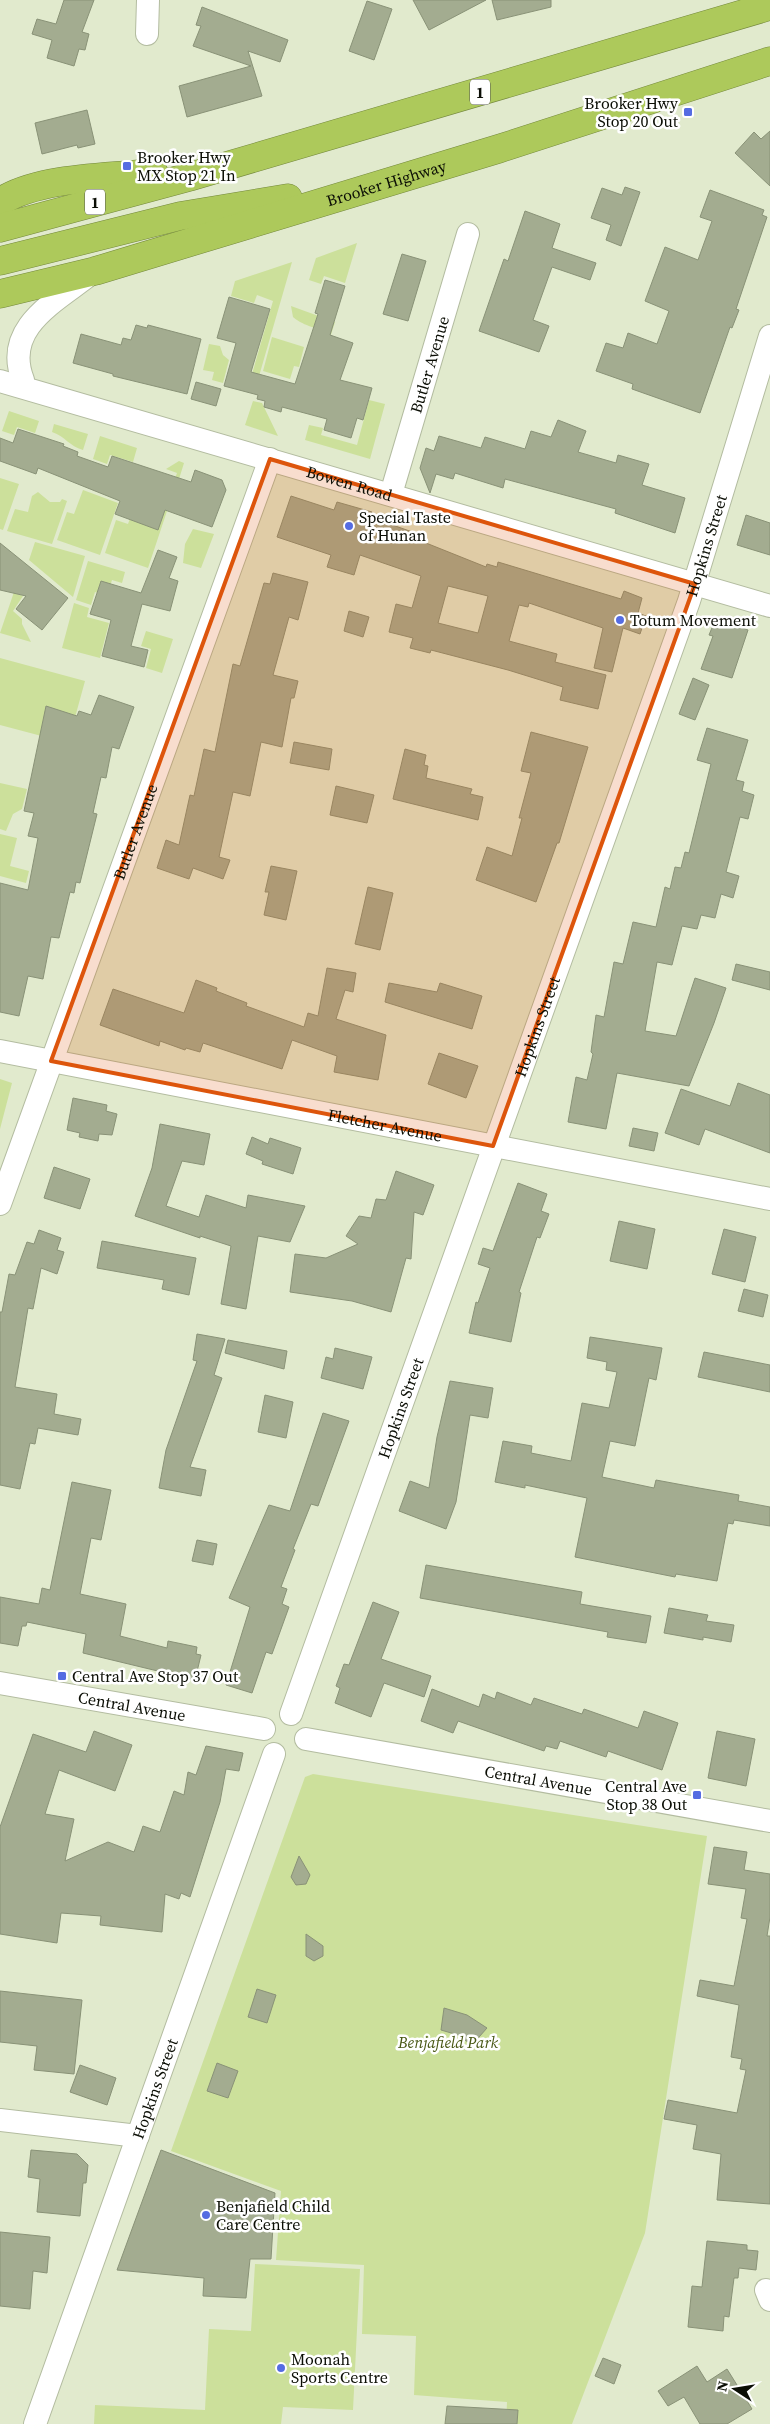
<svg xmlns="http://www.w3.org/2000/svg" width="770" height="2424" font-family="'Source Serif 4',serif">
<style>
.green{fill:#cce09b}
.building{fill:#a3ac90;stroke:#899277;fill-rule:evenodd}
.lines{fill:none;stroke-linecap:round;stroke-linejoin:round}
.minor-casing{stroke:#b3bca0;stroke-width:24}
.highway-casing{stroke:#74883d;stroke-width:29}
.minor{stroke:#fff;stroke-width:22}
.highway{stroke:#adc95b;stroke-width:28}
.marked{fill:#dd550c;fill-opacity:0.2;stroke:#dd550c;stroke-width:4;stroke-linejoin:round}
.poi-dot{fill:#556ce2;stroke:#fff;stroke-width:2}
.labels{text-anchor:middle;dominant-baseline:central;stroke-width:5;stroke-linejoin:round;paint-order:stroke}
.shield{fill:#fff;stroke:#545650;stroke-width:1}
.shield-label{font-size:15px;font-weight:bold;fill:#0b0e05}
.poi-label{font-size:16px;fill:#0b0e05;stroke:#fff;text-anchor:start}
.street-label{font-size:16px;fill:#0b0e05;stroke:#fff}
.park-label{font-size:16px;font-style:italic;fill:#495815;stroke:#fff}
</style>
<rect width="100%" height="100%" fill="#e1eacd"/>
<path class="green" d="M357,243L345,283L324,276L321,284L309,280L316,258Z
M292,262L255,390L248,388L273,301L257,295L254,303L231,296L235,281Z
M291,306L335,322L330,338C316,325 306,328 293,317Z
M272,337L304,347L299,367L294,366L290,379L263,371Z
M209,344L220,346L223,355L229,360L223,383L212,380L214,372L203,370Z
M369,400L385,404L370,459L305,440L309,425L323,428L321,435L357,445Z
M253,401L262,403L278,436L245,425Z
M9,411L39,421L35,433L17,427L14,435L2,431Z
M54,424L88,434L83,450C69,446 66,437 52,432Z
M100,436L137,448L133,462L110,455L107,464L93,459Z
M179,461L184,463L170,508L165,507L177,473L166,469Z
M0,478L19,484L3,530L0,529Z
M83,490L118,503L100,555L57,540L67,512L74,514Z
M38,492L50,502H60L62,499L67,501L52,544L7,531L15,509L28,512L32,496Z
M136,501L167,511L148,568L105,553L116,520L128,524Z
M193,529L214,534L201,568L183,563L185,544Z
M35,542L85,556L73,597L29,560Z
M88,561L125,572L122,583L112,580L107,596L95,592L91,605L76,600Z
M14,592L23,596L13,611L22,619V624L31,642L0,633Z
M74,603L89,608L87,617L109,623L100,658L62,648Z
M146,631L173,639L162,673L146,668L151,649L141,646Z
M0,658L85,681L68,743L0,725Z
M0,783L27,789L22,809L13,814L6,831L0,829Z
M0,834L17,838L10,866L29,871L26,883L0,876Z
M0,1079L12,1083L0,1129Z
M313,1774L707,1836L645,2233L572,2424H506L507,2402L414,2395L416,2336L362,2334L364,2265L276,2260L281,2191L171,2151L305,1777Z
M255,2264L360,2269L353,2410L283,2407L281,2424H94L95,2405L205,2410L209,2329L251,2331Z"/>
<path class="building" d="M64,0H94L82,32L89,34L85,50L79,49L74,66L47,58L52,40L32,34L37,19L56,24Z
M413,0H486L429,30Z
M492,0H551V7L497,20Z
M367,1L392,9L374,60L349,51Z
M202,7L288,40L280,62L248,51L262,96L187,117L179,86L251,66L193,46L201,26L196,25Z
M87,110L95,144L78,148L77,145L42,154L35,123Z
M770,131V186L735,153L754,132L761,139Z
M625,187L640,192L621,246L606,240L611,225L591,218L602,188L622,195Z
M710,190L764,210L762,215L767,217L736,309L739,310L732,328L730,327L700,413L632,389L633,384L596,371L606,343L623,348L628,333L657,344L669,311L645,301L665,247L698,260L712,221L700,217Z
M525,211L560,224L552,248L596,263L590,280L552,267L533,320L549,326L539,352L479,331L504,259L508,261Z
M402,254L426,261L408,321L383,314Z
M325,280L345,286L330,335L353,343L340,380L372,388L363,420L357,418L351,438L324,430L327,419L282,407L281,412L264,407L265,401L257,399L258,395L224,386L236,343L217,338L229,297L270,309L251,372L295,384L318,314L315,313Z
M136,325L147,328L148,325L201,339L187,394L113,376V374L73,363L81,334L121,345L123,338L131,340Z
M196,382L221,389L216,406L191,399Z
M558,420L586,431L578,452L616,463L618,455L649,464L642,485L685,498L675,533L615,513L616,509L505,479L503,488L455,473L453,479L436,474L430,493L420,468L426,448L434,451L439,436L481,448L485,437L525,449L531,431L551,437Z
M18,429L64,444L63,446L78,452L77,456L108,467L112,456L191,482L195,470L222,480L226,490L212,527L165,510L158,530L115,514L120,501L38,468L36,474L0,461V438L13,443Z
M291,496L334,510L337,502L372,512L370,517L418,534L416,539L486,567L487,564L497,567L498,562L621,599L624,591L642,598L638,613L646,616L640,634L623,628L612,672L594,668L603,628L529,603L528,607L519,605L509,641L557,654L555,662L606,675L598,709L560,700L563,687L508,670L431,650L430,653L410,648L413,638L389,632L396,604L412,608L421,576L360,555L354,575L327,567L331,555L277,537ZM448,586L488,596L478,633L438,623Z
M746,515L770,523V555L737,545Z
M0,543L68,598L42,630L16,609L26,596L0,590Z
M158,550L177,557L169,578L178,581L170,611L142,604L131,646L148,650L144,667L102,656L111,620L90,614L101,581L141,593Z
M273,573L308,582L298,620L289,617L273,675L298,681L294,698H291L282,747L261,742L250,796L233,792L219,857L230,860L223,879L193,868L189,879L157,868L166,840L179,845L190,795L194,796L204,749L215,752L233,664L240,666L264,583L270,584Z
M349,611L369,617L363,637L344,631Z
M716,618L748,630L732,678L701,669L713,636L709,635Z
M693,678L709,685L695,720L679,714Z
M99,695L134,707L119,749L112,747L106,778L101,777L93,813L97,814L80,883L76,882L74,893L70,892L59,938L51,937L43,979L28,976L19,1016L0,1012V883L28,890L38,838L28,836L34,813L24,811L46,706L77,716L79,711L91,715Z
M707,728L748,740L736,780L744,782L742,791L754,795L748,819L740,817L726,872L739,876L733,898L721,894L715,918L701,915L697,929L682,926L672,965L657,962L645,1031L676,1036L695,978L726,988L714,1023L689,1086L617,1073L606,1129L568,1122L576,1077L587,1080L593,1054L591,1052L596,1015L604,1017L614,962L623,964L633,922L656,927L665,887L670,889L675,867L681,868L685,852L689,853L711,764L697,760Z
M531,732L588,747L559,843H557L536,902L476,880L487,847L512,856L522,818H519L531,773L521,771Z
M294,742L332,749L329,770L290,763Z
M405,749L426,755L424,765L428,766L426,778L472,789L470,794L483,797L478,820L393,799Z
M336,786L374,795L367,823L330,815Z
M271,866L297,871L286,920L264,915L269,892H265Z
M368,887L393,893L380,950L355,944Z
M736,964L770,972V990L732,980Z
M327,968L356,973L353,992L345,990L336,1019L386,1035L378,1080L334,1072L337,1056L292,1040L282,1069L203,1043L200,1052L186,1048L185,1050L160,1041L159,1046L100,1025L113,989L184,1013L196,980L217,988L216,991L247,1003L246,1006L304,1027L308,1013L318,1016Z
M389,983L437,992L440,983L482,996L472,1029L385,1002Z
M439,1053L478,1066L466,1098L428,1084Z
M738,1083L770,1095V1153L705,1129L699,1145L665,1133L681,1089L730,1106Z
M73,1098L107,1105L106,1111L117,1114L112,1135L99,1134L98,1141L79,1137L80,1133L67,1130Z
M160,1124L210,1134L204,1165L182,1161L166,1206L199,1217L206,1195L246,1208L248,1195L305,1206L290,1242L258,1236L246,1309L221,1304L231,1246L200,1236V1238L135,1216L152,1168Z
M633,1128L658,1133L654,1151L629,1146Z
M252,1137L268,1144L270,1138L301,1148L293,1174L262,1164L263,1161L246,1154Z
M54,1167L90,1179L80,1209L44,1198Z
M396,1171L434,1185L423,1215L414,1212L411,1259L406,1258L391,1312L352,1301L290,1292L295,1254L326,1258L358,1244L346,1236L359,1216L371,1218L376,1199L386,1200Z
M518,1183L547,1194L541,1211L549,1214L540,1238L537,1237L519,1292L521,1293L511,1342L469,1333L476,1302L478,1303L490,1268L478,1264L483,1248L493,1251Z
M619,1221L655,1229L647,1269L610,1261Z
M724,1229L756,1237L745,1282L712,1274Z
M39,1230L61,1238L57,1250L64,1252L57,1274L41,1268L33,1309L28,1308L15,1387L57,1394L54,1414L81,1419L78,1435L38,1428L35,1444L30,1443L20,1489L0,1485V1312H2L9,1274L15,1275L27,1242L34,1244Z
M102,1241L196,1258L189,1295L162,1289L164,1280L97,1268Z
M744,1289L768,1295L763,1317L738,1311Z
M197,1334L225,1339L214,1375L222,1378L190,1467L206,1470L201,1496L159,1488L166,1450L197,1361L193,1360Z
M590,1337L662,1348L656,1380L649,1378L635,1446L610,1441L602,1477L654,1488L656,1480L699,1488L739,1495L738,1501L770,1507V1526L734,1520L733,1524L728,1523L717,1581L676,1574L675,1577L575,1557L587,1498L525,1485V1488L495,1482L503,1441L532,1446L531,1453L571,1461L582,1403L609,1408L617,1372L606,1370L607,1362L587,1358Z
M228,1340L287,1351L284,1369L225,1353Z
M335,1348L372,1357L363,1389L321,1378L326,1357L333,1359Z
M704,1352L770,1365V1392L698,1377Z
M450,1381L493,1388L488,1418L470,1415L456,1502L446,1529L399,1511L410,1481L429,1488L437,1437Z
M265,1395L293,1402L286,1438L258,1432Z
M323,1413L349,1421L318,1506L311,1504L293,1549L295,1550L281,1587L287,1589L282,1604L289,1607L272,1654L266,1652L252,1693L226,1685L250,1607L229,1598L269,1505L290,1511Z
M72,1482L111,1490L101,1540L91,1538L80,1594L126,1604L120,1636L167,1648L168,1641L197,1647L196,1654L201,1655L195,1680L83,1653L86,1634L27,1622L26,1626H22L18,1646L0,1643V1597L39,1604L42,1588L50,1590Z
M197,1540L217,1544L213,1565L192,1561Z
M426,1565L582,1592L580,1604L651,1616L646,1643L607,1637L608,1632L420,1598Z
M373,1602L399,1612L381,1659L431,1676L424,1697L384,1683L371,1717L335,1703L340,1688L336,1686L344,1664L349,1665Z
M669,1608L708,1615L706,1621L734,1625L731,1642L703,1637V1640L664,1633Z
M432,1689L479,1707L483,1694L495,1699L497,1692L531,1705L534,1698L582,1714L584,1709L638,1728L644,1711L678,1723L662,1770L608,1751L606,1757L560,1741L557,1749L546,1746L544,1751L458,1721L453,1733L421,1721Z
M94,1731L132,1745L115,1791L59,1770L45,1814L74,1819L65,1861L108,1842L134,1852L143,1826L160,1832L174,1791L184,1795L188,1772L196,1775L206,1746L243,1753L239,1771L226,1769L220,1802L190,1897L181,1893L179,1899L165,1894L162,1932L100,1925L101,1916L61,1913L57,1943L0,1934V1827L33,1734L86,1752Z
M717,1731L755,1739L746,1786L708,1778Z
M714,1847L747,1852L744,1870L770,1874V1917L767,1936H770V2204L717,2200L721,2154L693,2149L697,2125L664,2119L668,2100L737,2113L746,2070L740,2069L742,2059L731,2057L739,2005L697,1996L700,1980L734,1986L747,1919L741,1918L746,1889L708,1884Z
M299,1856L310,1875L306,1884L296,1885L291,1877Z
M306,1934L323,1946V1956L314,1961L306,1956Z
M257,1989L276,1995L267,2023L248,2017Z
M0,1991L82,2000L74,2074L34,2070L37,2046L0,2042Z
M444,2008L467,2015L487,2028L472,2045L458,2035L441,2030Z
M217,2063L238,2071L228,2098L207,2091Z
M80,2065L116,2078L107,2105L70,2092Z
M31,2150L77,2154L88,2165L86,2183H83L80,2216L37,2212L40,2179L28,2177Z
M161,2150L275,2193L271,2259H250L246,2298L203,2296L204,2278L117,2270Z
M0,2232L50,2237L47,2273L33,2271L30,2309L0,2306Z
M707,2241L747,2245V2250L758,2251L756,2270L739,2268L738,2278H734L729,2317L724,2316L723,2331L688,2327L692,2286L702,2287Z
M603,2358L621,2365L614,2384L595,2376Z
M697,2366L707,2382L727,2369L752,2409L727,2424H700L684,2397L668,2406L658,2391Z
M447,2406L518,2410L517,2424H445Z"/>
<g class="lines">
<g class="minor-casing">
<g id="minor">
<path d="M147,34L148,0"/>
<path d="M23,380C2,327 57,301 92,273"/>
<path id="s1" d="M0,381L770,606"/>
<path id="s2" d="M391,494L468,234"/>
<path id="s3" d="M0,1051L770,1199"/>
<path id="s4" d="M0,1204L270,459"/>
<path id="s5" d="M0,1683L264,1729"/>
<path id="s6" d="M291,1714L689,601L770,336"/>
<path id="s7" d="M306,1739L770,1821"/>
<path d="M0,2120L138,2136"/>
<path d="M766,2290L770,2300"/>
<path id="s8" d="M35,2424L274,1754"/>
</g>
</g>
<g class="highway-casing">
<g id="highway">
<path d="M0,202C37,177 110,177 154,173"/>
<path d="M0,228L189,177L770,6"/>
<path d="M0,261L180,216L288,198"/>
<path id="s9" d="M0,294L95,271L498,149L770,61"/>
</g>
</g>
<use href="#minor" class="minor"/>
<use href="#highway" class="highway"/>
</g>
<path class="marked" d="M270,459L695,584L493,1146L51,1061Z"/>
<g class="poi-dot">
<rect x="683" y="107" width="10" height="10" rx="2.5"/>
<rect x="122" y="161" width="10" height="10" rx="2.5"/>
<circle cx="349" cy="526" r="5"/>
<circle cx="620" cy="620" r="5"/>
<rect x="57" y="1671" width="10" height="10" rx="2.5"/>
<rect x="692" y="1790" width="10" height="10" rx="2.5"/>
<circle cx="206" cy="2215" r="5"/>
<circle cx="281" cy="2368" r="5"/>
</g>
<g class="labels">
<g class="shield">
<rect x="470" y="79.5" width="20" height="25" rx="4"/>
<rect x="85" y="189.5" width="20" height="25" rx="4"/>
</g>
<g class="shield-label">
<text x="480" y="92">1</text>
<text x="95" y="202">1</text>
</g>
<g class="poi-label">
<text x="678" y="103" text-anchor="end">Brooker Hwy<tspan x="678" dy="18">Stop 20 Out</tspan></text>
<text x="137" y="157">Brooker Hwy<tspan x="137" dy="18">MX Stop 21 In</tspan></text>
<text x="359" y="517">Special Taste<tspan x="359" dy="18">of Hunan</tspan></text>
<text x="630" y="620">Totum Movement</text>
<text x="72" y="1676">Central Ave Stop 37 Out</text>
<text x="687" y="1786" text-anchor="end">Central Ave<tspan x="687" dy="18">Stop 38 Out</tspan></text>
<text x="216" y="2206">Benjafield Child<tspan x="216" dy="18">Care Centre</tspan></text>
<text x="291" y="2359">Moonah<tspan x="291" dy="18">Sports Centre</tspan></text>
</g>
<g class="street-label">
<text stroke="none"><textPath href="#s9" startOffset="402">Brooker Highway</textPath></text>
<text stroke="none"><textPath href="#s2" startOffset="135">Butler Avenue</textPath></text>
<text stroke="none"><textPath href="#s1" startOffset="364">Bowen Road</textPath></text>
<text stroke="none"><textPath href="#s6" startOffset="1240">Hopkins Street</textPath></text>
<text stroke="none"><textPath href="#s4" startOffset="396">Butler Avenue</textPath></text>
<text stroke="none"><textPath href="#s6" startOffset="730">Hopkins Street</textPath></text>
<text stroke="none"><textPath href="#s3" startOffset="392">Fletcher Avenue</textPath></text>
<text stroke="none"><textPath href="#s6" startOffset="325">Hopkins Street</textPath></text>
<text stroke="none"><textPath href="#s5" startOffset="134">Central Avenue</textPath></text>
<text stroke="none"><textPath href="#s7" startOffset="236">Central Avenue</textPath></text>
<text stroke="none"><textPath href="#s8" startOffset="356">Hopkins Street</textPath></text>
</g>
<g class="park-label">
<text x="448" y="2042">Benjafield Park</text>
</g>
</g>
<g transform="translate(735 2389) rotate(282)" stroke="#ffffff" stroke-width="4" paint-order="stroke">
<path d="M0-4L9 19L0 12L-9 19Z" fill="#0b0e05"/>
<text y="-8" font-size="14" font-weight="bold" text-anchor="middle" fill="#0b0e05">N</text>
</g>
</svg>
